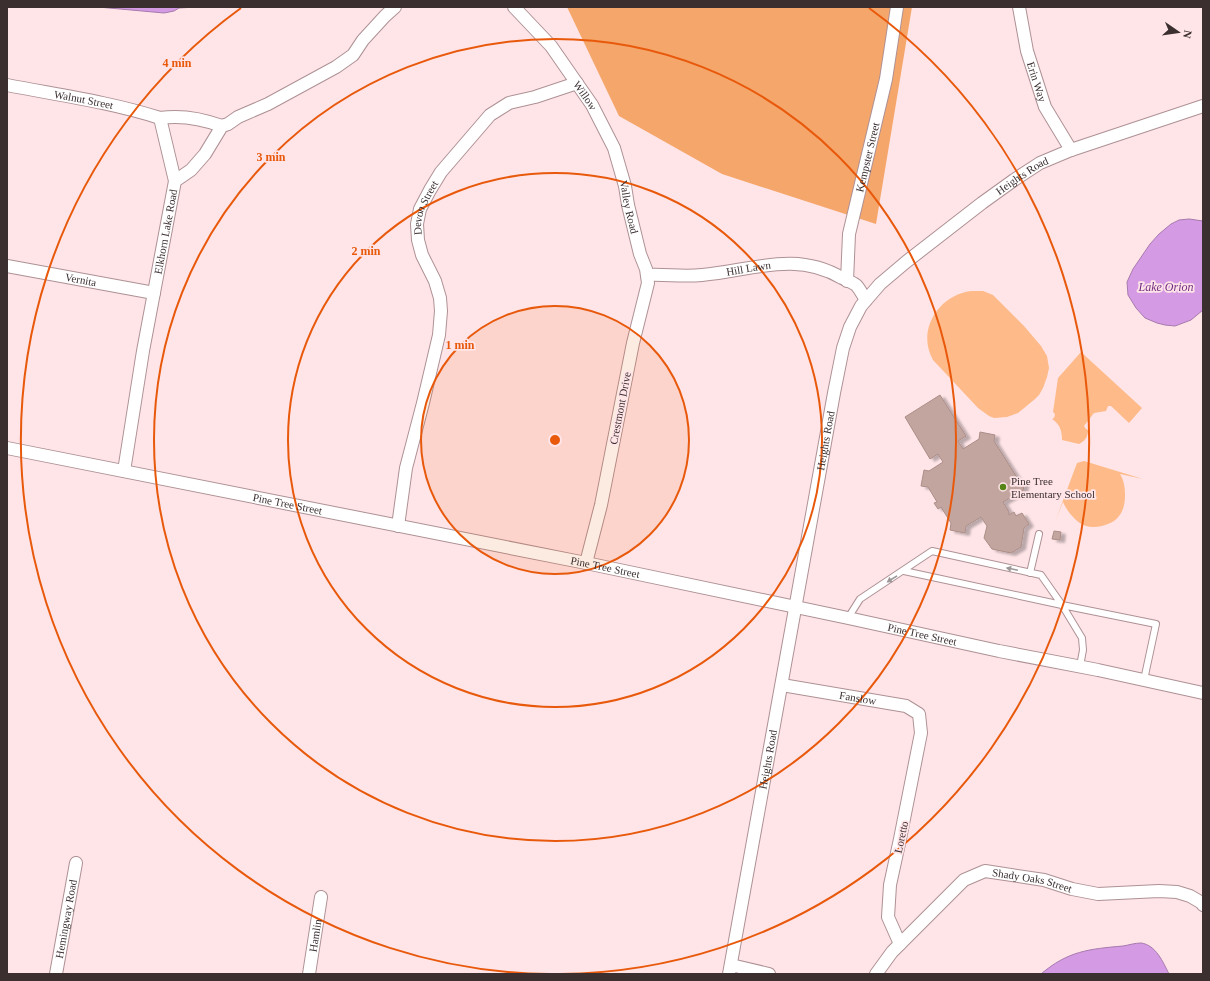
<svg xmlns="http://www.w3.org/2000/svg" width="1210" height="981" font-family="'Times New Roman',serif">
<style>
.green{fill:#feba88}
.forest{fill:#f5a66a}
.water{fill:#d59ae4;stroke:#a77aae}
.building{fill:#c2a59e;stroke:#ab8e88;filter:url(#shadow)}
.lines{fill:none;stroke-linecap:round;stroke-linejoin:round}
.service-casing{stroke:#ae9195;stroke-width:8}
.minor-casing{stroke:#ae9195;stroke-width:14}
.service{stroke:#fff;stroke-width:6}
.minor{stroke:#fff;stroke-width:12}
.oneway{fill:#9d9798}
.ring{fill:none;stroke:#e8590c;stroke-width:2}
.poi-dot{fill:#568517;stroke:#ffe5e8;stroke-width:1.5}
.labels{text-anchor:middle;dominant-baseline:central;stroke-width:3.5;stroke-linejoin:round;paint-order:stroke}
.street-label{font-size:11px;fill:#3b2f30;stroke:#ffe5e8}
.poi-label{font-size:11px;fill:#3b2f30;stroke:#ffe5e8;text-anchor:start}
.water-label{font-size:12px;font-style:italic;fill:#732c83;stroke:#ffe5e8}
.centre{fill:#e8590c;stroke:#ffe5e8;stroke-width:2}
.ring-label{font-size:12px;text-anchor:middle;font-weight:bold;fill:#e8590c;stroke:#ffe5e8;stroke-width:3.5;stroke-linejoin:round;paint-order:stroke}
</style>
<defs>
<filter id="shadow"><feDropShadow dx="4.5" dy="2.5" stdDeviation="1" flood-color="#0004"/></filter>
</defs>
<rect width="100%" height="100%" fill="#ffe5e8"/>
<path class="green" d="M971,291H983L993,295L1024,326L1041,346L1047,356L1049,368L1047,377L1043,388L1039,395L1035,399L1018,413L1007,417L994,418L989,416L978,408L933,360C916,330 939,295 971,291Z
M1081,352L1142,408L1129,423L1111,406H1108L1106,411L1094,413L1084,426L1086,429L1088,430C1088,437 1085,441 1079,444L1062,440C1062,431 1060,424 1052,419L1054,418L1055,414L1053,412L1058,378Z
M1084,461L1143,479L1120,474C1124,481 1125,487 1125,495C1125,502 1124,510 1119,516C1113,525 1096,529 1086,526C1075,522 1067,511 1063,502L1055,522L1077,463Z"/>
<path class="forest" d="M567,7H912L876,224L722,174L619,116Z"/>
<path class="water" d="M98,7H196L179,8L174,11L164,13Z
M1189,219L1203,221V310L1191,320L1175,326L1165,325L1157,323L1145,318L1136,308L1128,295L1127,282L1133,269L1150,244L1159,234L1171,224L1179,220Z
M1141,943C1156,945 1163,962 1169,974H1041C1068,951 1089,949 1123,946C1129,945 1135,943 1141,943Z"/>
<path class="building" d="M940,395L966,436L958,441L963,449L979,439L980,432L995,435L994,441L1018,479L1025,480L1022,496L1015,495L1003,502L1009,512V515L1014,512L1016,516L1022,513L1029,524L1024,528L1021,547L1011,553L992,549L984,538L987,526L981,517L966,526L965,533L950,530L951,523L941,507L938,509L934,503L937,502L928,487L921,486L924,470L929,471L943,462L938,454L930,459L905,417Z
M1054,531L1061,532L1060,540L1052,539Z"/>
<g class="lines">
<g class="service-casing">
<path id="service" d="M904,571L1062,605L1082,638L1083,650L1080,666
M1030,573L1039,534
M848,618L860,599L932,551L1041,575L1062,605L1156,624L1144,680"/>
</g>
<g class="minor-casing">
<g id="minor">
<path id="s1" d="M514,7L551,46L592,105L614,148L625,186L628,205L640,254L646,269L648,283L633,343L601,505L586,563"/>
<path id="s2" d="M1019,7L1027,51L1045,107L1071,150"/>
<path id="s3" d="M7,85C58,95 110,102 160,118L175,181"/>
<path d="M160,118C180,115 203,119 222,126"/>
<path id="s4" d="M7,266L154,293"/>
<path id="s5" d="M647,275C665,274 683,277 702,275C751,271 795,250 842,278C846,280 852,282 856,285C860,289 863,296 866,300"/>
<path id="s6" d="M847,281L849,234L886,79L897,7"/>
<path id="s7" d="M7,448L586,563L848,618L999,651L1098,670L1203,693"/>
<path id="s8" d="M124,471L143,351L175,181L191,170L205,154L222,126L228,124L238,117L268,104L336,67L353,55L363,40L385,16L395,7"/>
<path id="s9" d="M398,526L406,468L423,403L439,335L441,311L440,298L435,281L422,255L418,240L417,224L420,209L430,190L441,172L490,115L509,103L535,97L577,83"/>
<path id="s10" d="M782,685L906,706L919,714L921,733L900,839L890,885L888,917L900,944"/>
<path d="M731,965L769,974"/>
<path id="s11" d="M56,974L76,863"/>
<path id="s12" d="M309,974L321,897"/>
<path id="s13" d="M729,974L834,393L843,348L850,327L861,306L880,284L906,262L982,203L1014,180L1040,163L1071,150L1203,106"/>
<path id="s14" d="M876,974L892,952L964,880L985,871L1044,880L1072,889L1098,894L1159,891L1177,892L1190,896L1202,903L1203,905"/>
</g>
</g>
<use href="#service" class="service"/>
<use href="#minor" class="minor"/>
</g>
<defs><path id="oneway-solid" d="M-6-.8H1V-3.2L6.5 0L1 3.2V.8H-6Z"/></defs>
<g class="oneway">
<use href="#oneway-solid" transform="translate(1012 569) rotate(-168)"/>
<use href="#oneway-solid" transform="translate(892 579) rotate(148)"/>
</g>
<circle cx="555" cy="440" r="134" fill="#e8590c" fill-opacity=".12"/>
<g class="ring">
<circle cx="555" cy="440" r="134"/>
<circle cx="555" cy="440" r="267"/>
<circle cx="555" cy="440" r="401"/>
<path d="M550 974A534 534 0 0 1 241 8M869 8A534 534 0 0 1 560 974"/>
</g>
<circle class="poi-dot" cx="1003" cy="487" r="4"/>
<g class="labels">
<g class="street-label">
<text stroke="none"><textPath href="#s2" startOffset="77">Erin Way</textPath></text>
<text stroke="none"><textPath href="#s1" startOffset="114">Willow</textPath></text>
<text stroke="none"><textPath href="#s3" startOffset="78">Walnut Street</textPath></text>
<text stroke="none"><textPath href="#s6" startOffset="126">Kempster Street</textPath></text>
<text stroke="none"><textPath href="#s13" startOffset="890">Heights Road</textPath></text>
<text stroke="none"><textPath href="#s1" startOffset="235">Valley Road</textPath></text>
<text stroke="none"><textPath href="#s9" startOffset="329">Devon Street</textPath></text>
<text stroke="none"><textPath href="#s8" startOffset="243">Elkhorn Lake Road</textPath></text>
<text stroke="none"><textPath href="#s5" startOffset="102">Hill Lawn</textPath></text>
<text stroke="none"><textPath href="#s4" startOffset="75">Vernita</textPath></text>
<text transform="translate(620 408) rotate(-79)">Crestmont Drive</text>
<text stroke="none"><textPath href="#s13" startOffset="542">Heights Road</textPath></text>
<text stroke="none"><textPath href="#s7" startOffset="286">Pine Tree Street</textPath></text>
<text stroke="none"><textPath href="#s7" startOffset="610">Pine Tree Street</textPath></text>
<text stroke="none"><textPath href="#s7" startOffset="934">Pine Tree Street</textPath></text>
<text stroke="none"><textPath href="#s10" startOffset="77">Fanslow</textPath></text>
<text stroke="none"><textPath href="#s13" startOffset="218">Heights Road</textPath></text>
<text transform="translate(901 837) rotate(-78)">Loretto</text>
<text stroke="none"><textPath href="#s14" startOffset="200">Shady Oaks Street</textPath></text>
<text stroke="none"><textPath href="#s11" startOffset="56">Hemingway Road</textPath></text>
<text stroke="none"><textPath href="#s12" startOffset="39">Hamlin</textPath></text>
</g>
<g class="poi-label">
<text x="1011" y="481">Pine Tree<tspan x="1011" dy="13">Elementary School</tspan></text>
</g>
<g class="water-label">
<text x="1166" y="287">Lake Orion</text>
</g>
</g>
<circle cx="555" cy="440" r="6" class="centre"/>
<g class="ring-label">
<text x="177" y="67">4 min</text>
<text x="271" y="161">3 min</text>
<text x="366" y="255">2 min</text>
<text x="460" y="349">1 min</text>
</g>
<rect width="1210" height="981" fill="none" stroke="#3b2f30" stroke-width="16"/>
<g transform="translate(1178 32) rotate(103)" stroke="#ffe5e8" stroke-width="3" paint-order="stroke">
<path d="M0-3L7 15L0 10L-7 15Z" fill="#3b2f30"/>
<text y="-6" font-size="11" font-weight="bold" text-anchor="middle" fill="#3b2f30">N</text>
</g>
</svg>
